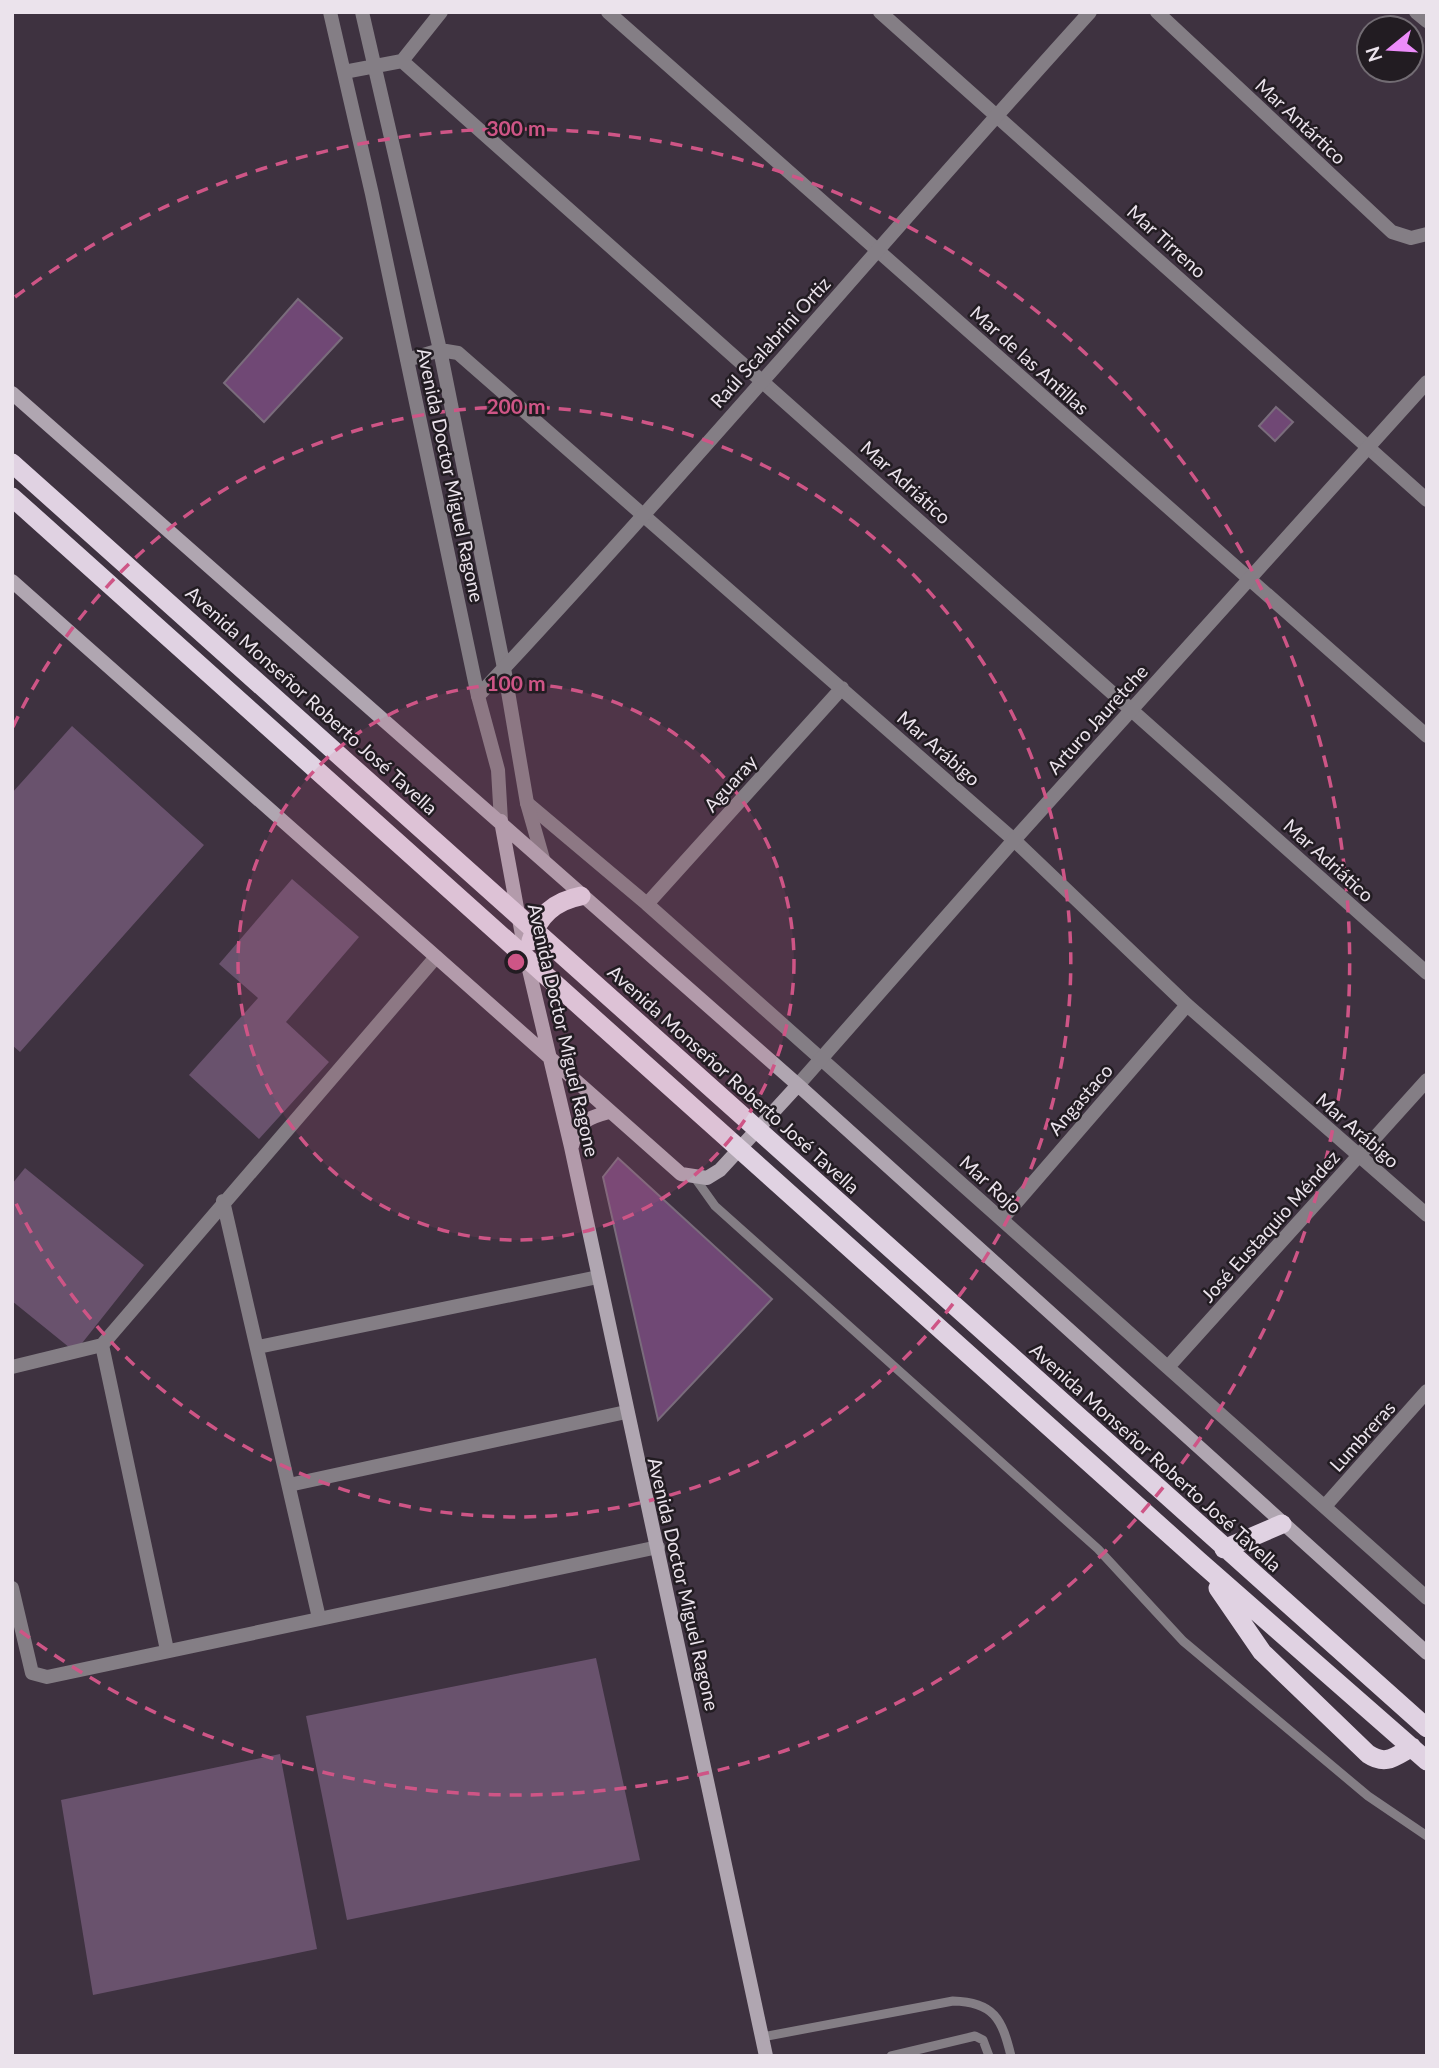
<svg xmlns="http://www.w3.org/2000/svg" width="1439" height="2068" font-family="Lato,sans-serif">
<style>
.green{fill:#69526d}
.building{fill:#704875;stroke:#7a6c7c;stroke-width:2}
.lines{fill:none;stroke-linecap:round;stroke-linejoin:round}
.service{stroke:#847e85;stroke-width:9}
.minor{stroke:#847e85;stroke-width:14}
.tertiary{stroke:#847e85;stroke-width:14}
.secondary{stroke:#b0a6b1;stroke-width:14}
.trunk{stroke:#e0d2e2;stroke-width:19}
.ring{fill:none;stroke:#ce5586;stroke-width:3.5;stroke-dasharray:12 9}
.labels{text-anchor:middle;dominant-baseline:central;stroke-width:5;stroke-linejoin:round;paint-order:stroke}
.street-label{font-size:19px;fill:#ebe3ec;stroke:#221c22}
.centre{fill:#ce5586;stroke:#221c22;stroke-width:3.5}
.ring-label{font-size:21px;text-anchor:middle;font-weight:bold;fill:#ce5586;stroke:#221c22;stroke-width:5;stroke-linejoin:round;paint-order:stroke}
</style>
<rect width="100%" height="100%" fill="#3e3240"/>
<path class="green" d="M72,726L204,845L20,1052L12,1045V793Z
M292,879L359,937L286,1022L329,1062L259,1139L189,1075L258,998L219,964Z
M25,1168L144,1265L75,1352L12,1301V1184Z
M596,1658L640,1860L347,1920L306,1716Z
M280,1754L317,1949L93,1995L61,1800Z"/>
<path class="building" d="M298,299L342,338L264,422L224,383Z
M1276,407L1293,422L1275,441L1259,426Z
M618,1158L772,1299L658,1420L603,1177Z"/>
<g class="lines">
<path class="service" d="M695,1178L715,1206L1098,1549L1183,1641L1368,1796L1427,1836
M762,2037L953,2001C994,2002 1002,2019 1011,2056
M891,2056L975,2036L983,2040L989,2056"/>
<path class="minor" d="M330,12L372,194L478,696
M362,12L440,350L504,668
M608,12L1427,736
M880,12L1427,500
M1157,12L1392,232L1411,238L1427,234
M1416,12L1427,21
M402,61L441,12
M344,72L402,61L1427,973
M407,360L440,350L458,353L1014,840L1187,1005L1427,1215
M527,803L647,904L1427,1598
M647,904L842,688
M223,1201L319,1618
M1002,1219L1187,1005
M102,1345L167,1650
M258,1347L598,1277
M12,1367L102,1345L436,957
M1168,1367L1427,1080
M289,1485L626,1412
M1325,1506L1427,1391
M12,1588L32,1673L47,1677L658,1547"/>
<path class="tertiary" d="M504,668L527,803L543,859
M501,821L498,770L478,696C687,473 884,239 1090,12
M798,1085L1014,840L1427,382"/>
<path class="secondary" d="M12,393L798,1085L1427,1653
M12,581L681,1174L707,1178L720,1170L798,1085
M501,821L526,957L571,1147L766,2056
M572,1146C578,1122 586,1118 609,1112"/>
<path class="trunk" d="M12,463L1427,1728
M12,497L1199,1561L1427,1761
M531,941C538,915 555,901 581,896
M1224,1549L1282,1524
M1218,1588L1262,1652L1368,1754C1386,1766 1394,1757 1412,1747"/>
</g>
<circle cx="516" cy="962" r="278" fill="#ce5586" fill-opacity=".12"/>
<g class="ring">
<circle cx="516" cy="962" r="278"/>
<path d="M13 727A555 555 0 1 1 13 1197"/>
<path d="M15 297A833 833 0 1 1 15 1627"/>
</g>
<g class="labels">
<g class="street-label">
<text transform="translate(1301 121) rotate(43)">Mar Antártico</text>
<text transform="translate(1167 241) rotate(42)">Mar Tirreno</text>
<text transform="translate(770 342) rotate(-48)">Raúl Scalabrini Ortiz</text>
<text transform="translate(1030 360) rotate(42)">Mar de las Antillas</text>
<text transform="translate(451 475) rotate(78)">Avenida Doctor Miguel Ragone</text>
<text transform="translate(906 482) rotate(42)">Mar Adriático</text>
<text transform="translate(312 700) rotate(42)">Avenida Monseñor Roberto José Tavella</text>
<text transform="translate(1097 719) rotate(-48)">Arturo Jauretche</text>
<text transform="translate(939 748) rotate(41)">Mar Arábigo</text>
<text transform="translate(730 783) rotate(-48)">Aguaray</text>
<text transform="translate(1329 860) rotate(42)">Mar Adriático</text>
<text transform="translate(564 1030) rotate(77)">Avenida Doctor Miguel Ragone</text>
<text transform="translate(734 1079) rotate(42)">Avenida Monseñor Roberto José Tavella</text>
<text transform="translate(1080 1099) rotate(-49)">Angastaco</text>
<text transform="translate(1358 1130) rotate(41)">Mar Arábigo</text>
<text transform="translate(991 1184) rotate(42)">Mar Rojo</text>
<text transform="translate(1270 1226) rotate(-48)">José Eustaquio Méndez</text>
<text transform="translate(1362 1436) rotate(-48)">Lumbreras</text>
<text transform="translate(1156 1457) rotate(42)">Avenida Monseñor Roberto José Tavella</text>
<text transform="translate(684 1584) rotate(77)">Avenida Doctor Miguel Ragone</text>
</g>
</g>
<circle cx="516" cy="962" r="10" class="centre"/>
<g class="ring-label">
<text x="516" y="136">300 m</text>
<text x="516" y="414">200 m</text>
<text x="516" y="691">100 m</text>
</g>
<rect width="1439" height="2068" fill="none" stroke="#ebe3ec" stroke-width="28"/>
<g transform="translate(1390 49) rotate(252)"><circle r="33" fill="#221c22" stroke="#726c73" stroke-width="2"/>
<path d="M0-5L12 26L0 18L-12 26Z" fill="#ec8cfa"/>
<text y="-10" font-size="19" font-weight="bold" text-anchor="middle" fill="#ebe3ec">N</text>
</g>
</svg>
